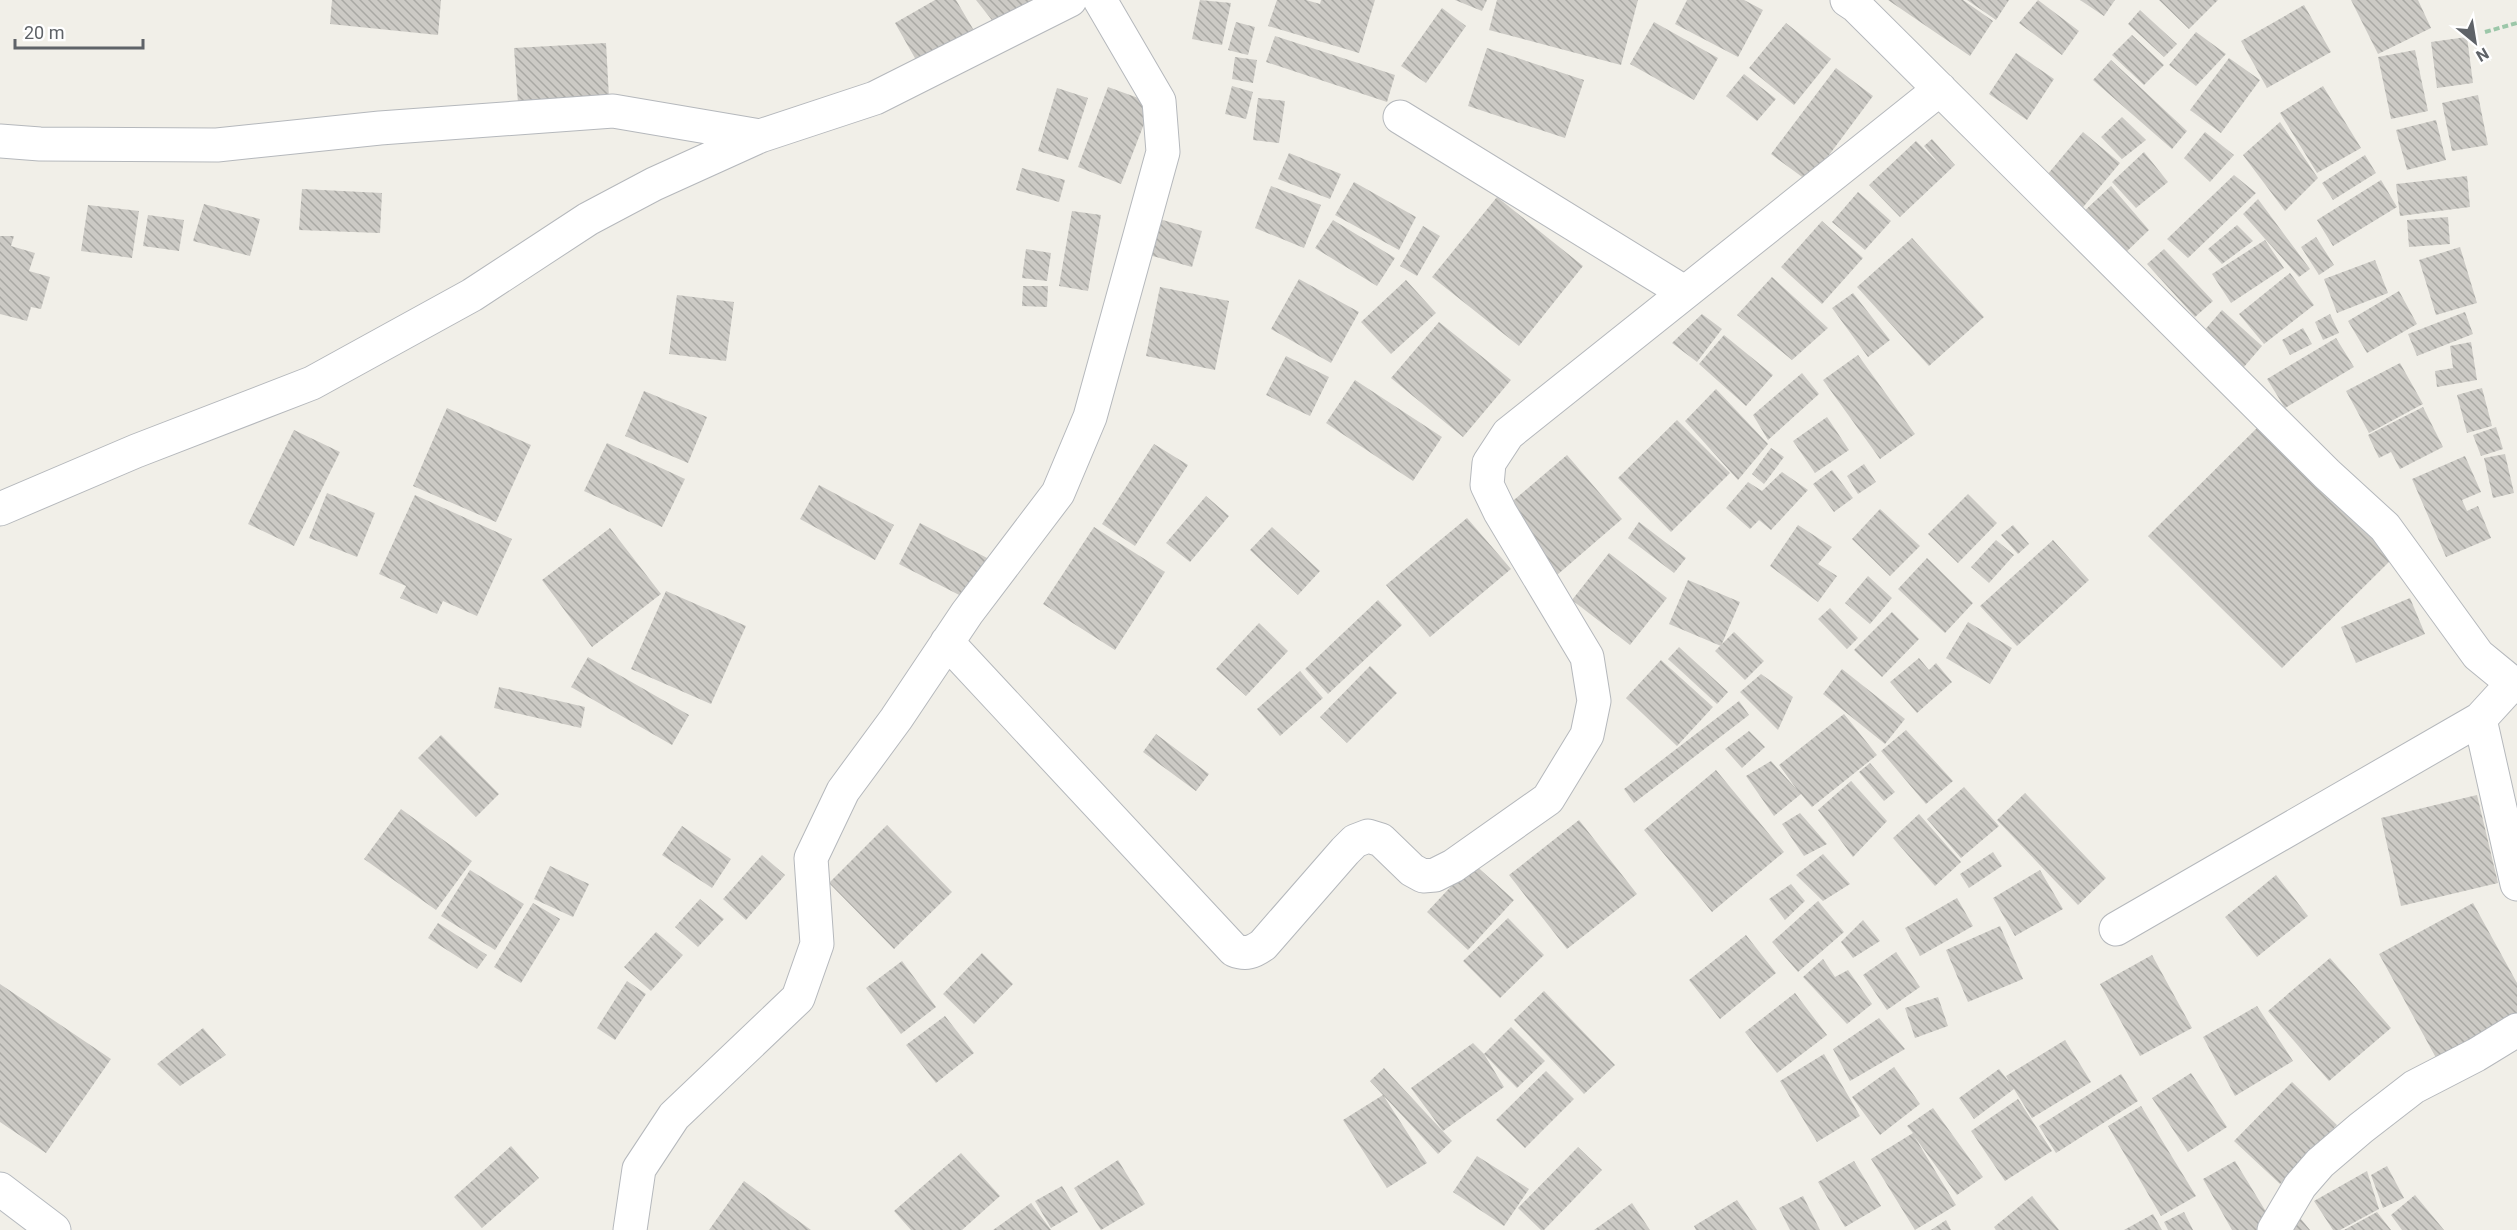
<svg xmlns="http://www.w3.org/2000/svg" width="2517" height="1230" font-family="Roboto,sans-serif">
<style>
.building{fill:url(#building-back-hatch)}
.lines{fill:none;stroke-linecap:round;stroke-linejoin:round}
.street-casing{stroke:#b5b8bc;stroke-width:35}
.secondary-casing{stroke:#b6babf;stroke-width:35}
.path{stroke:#9cc7a9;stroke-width:4;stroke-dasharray:6 3;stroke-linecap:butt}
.street{stroke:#fff;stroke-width:33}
.secondary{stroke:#fff;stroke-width:33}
</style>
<defs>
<pattern id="building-back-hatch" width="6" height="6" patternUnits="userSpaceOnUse" patternTransform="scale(1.5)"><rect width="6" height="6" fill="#cccac5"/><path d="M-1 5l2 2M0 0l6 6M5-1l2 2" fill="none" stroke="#a9a8a4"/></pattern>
</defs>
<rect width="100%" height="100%" fill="#f1efe8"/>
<path class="building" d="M332,0H441L438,35L330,24Z
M935,0H956L976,34L920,67L895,23Z
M976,0H1038L999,29Z
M1200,0L1231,3L1222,45L1192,39Z
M1277,0H1306L1320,4L1321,0H1375L1359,53L1268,26Z
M1455,0H1487L1482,11Z
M1497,0H1638L1621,65L1489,30Z
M1687,0H1744L1763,10L1738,57L1675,24Z
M1888,0H1963L1993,21L1970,56Z
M1967,0H2009L1996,20Z
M2038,0L2079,31L2062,55L2019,23Z
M2080,0H2115L2104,16Z
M2159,0H2218L2189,29Z
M2351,0H2418L2431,28L2378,54Z
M2304,5L2331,52L2267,88L2241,41Z
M1442,8L1466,26L1426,83L1401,66Z
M2140,10L2177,44L2164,57L2128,24Z
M1236,22L1255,27L1248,55L1228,50Z
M1654,22L1718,58L1694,100L1630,64Z
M1786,23L1831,59L1794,105L1749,68Z
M2196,32L2226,54L2196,86L2169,65Z
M2132,35L2164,65L2144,85L2112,55Z
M1275,36L1395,75L1387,102L1266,62Z
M2467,37L2473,83L2437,88L2431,42Z
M606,43L609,98L518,103L514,48Z
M1487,48L1584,80L1565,138L1468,106Z
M2415,50L2428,111L2391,119L2378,57Z
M2016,53L2054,79L2027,120L1989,94Z
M1235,57L1257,60L1253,83L1232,79Z
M2229,58L2260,80L2221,133L2190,110Z
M2111,60L2187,131L2172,149L2093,80Z
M1836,68L1873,96L1809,182L1771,154Z
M1744,74L1776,99L1757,121L1726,96Z
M1232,86L1253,92L1246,119L1225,114Z
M2323,86L2361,148L2317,173L2280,113Z
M1108,87L1152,103L1121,184L1078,167Z
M1057,88L1088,98L1068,160L1038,151Z
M2478,95L2488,145L2452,151L2442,103Z
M1258,98L1285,101L1279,143L1253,140Z
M2122,117L2146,140L2122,159L2101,137Z
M2436,120L2446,160L2407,170L2396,130Z
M2280,122L2318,178L2285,211L2243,155Z
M2083,132L2120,163L2079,212L2042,181Z
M2205,132L2234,155L2210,182L2184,158Z
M1932,139L1955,165L1900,217L1869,185L1916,141L1941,166L1924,146Z
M2144,152L2168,182L2136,208L2112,182Z
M1289,153L1341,174L1330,199L1278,179Z
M2365,155L2376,173L2333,200L2322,183Z
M1022,168L1065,180L1059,202L1016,190Z
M2234,175L2256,193L2188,258L2167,239Z
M2467,176L2470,207L2400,216L2396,184Z
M2381,180L2397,207L2333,246L2317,220Z
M1354,182L1416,217L1399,250L1335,215Z
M1271,186L1321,205L1304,248L1255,228Z
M2111,186L2149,230L2122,256L2080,215Z
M302,189L382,193L380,233L299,230Z
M1858,192L1891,221L1865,250L1832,222Z
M1497,197L1583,266L1519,346L1432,277Z
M2258,199L2310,269L2299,277L2243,214Z
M204,204L260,219L250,256L193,241Z
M88,205L139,211L132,258L81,251Z
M1072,211L1101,215L1088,291L1059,286Z
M148,215L184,220L179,251L143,246Z
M2448,217L2450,244L2409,247L2407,220Z
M1159,219L1202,231L1192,267L1149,255Z
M1333,220L1395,258L1377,286L1315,248Z
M1822,221L1863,258L1822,304L1781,267Z
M2237,225L2253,241L2222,264L2208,249Z
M1423,226L1440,236L1417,276L1400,266Z
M0,236H14L11,246L35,253L29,271L50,277L41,309L31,307L27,321L0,314Z
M2316,237L2334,265L2319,275L2301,247Z
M1912,238L1984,317L1929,366L1857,287Z
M2265,240L2284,268L2231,303L2212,274Z
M2460,247L2477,303L2436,315L2419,260Z
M1026,249L1051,253L1047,281L1022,278Z
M2164,249L2213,301L2195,317L2147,264Z
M2375,260L2388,293L2337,313L2324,279Z
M2290,273L2314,305L2264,344L2239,314Z
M1772,277L1828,328L1792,360L1737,315Z
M1299,279L1359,312L1331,363L1271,329Z
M1406,280L1436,313L1391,354L1361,322Z
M1023,286H1048L1047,307L1022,306Z
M1160,287L1229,301L1215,370L1146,356Z
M2399,291L2417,324L2367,353L2348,321Z
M1853,293L1890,340L1868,357L1832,308Z
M677,295L734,302L726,361L669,354Z
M2222,310L2262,346L2237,375L2197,339Z
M2465,312L2473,334L2417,356L2408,334Z
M1702,314L1722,329L1697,362L1672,343Z
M2330,314L2339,333L2323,340L2315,322Z
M1439,322L1511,380L1463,437L1391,378Z
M2303,328L2312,344L2290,355L2282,340Z
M1724,335L1773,375L1746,406L1699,364Z
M2336,338L2354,367L2285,408L2267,379Z
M2471,342L2477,380L2437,387L2435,371L2453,368L2450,346Z
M1858,355L1915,434L1880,459L1823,380Z
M1286,356L1329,377L1310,416L1266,395Z
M2400,363L2423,404L2369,433L2346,391Z
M1802,373L1819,394L1768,440L1753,415Z
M1355,380L1442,437L1413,481L1326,423Z
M2482,388L2492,426L2467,433L2457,395Z
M1716,389L1768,444L1738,480L1685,421Z
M644,391L707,417L688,463L625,436Z
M2423,407L2443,447L2400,469L2391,452L2379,458L2368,435Z
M447,408L531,445L496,522L413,486Z
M1827,417L1849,450L1815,473L1793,441Z
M1677,420L1730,473L1671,532L1618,478Z
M2262,423L2395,556L2282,668L2148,536Z
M2496,427L2503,449L2481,456L2473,435Z
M294,430L340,452L294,546L248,524Z
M607,443L685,479L662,527L584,491Z
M1154,444L1188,465L1135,546L1102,524Z
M1771,448L1784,457L1764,484L1752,474Z
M2505,454L2514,493L2493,498L2484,458Z
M1567,455L1622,519L1557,575L1501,511Z
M2465,456L2481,492L2462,500L2467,511L2478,506L2491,538L2446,557L2412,479Z
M1864,464L1876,482L1858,494L1847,476Z
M1832,470L1853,498L1834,512L1813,484Z
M1782,472L1808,490L1771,530L1759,520L1750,529L1726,508L1748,482L1762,491Z
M819,485L894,525L875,560L800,519Z
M327,493L375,513L357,557L309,538Z
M1968,494L1997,523L1958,563L1928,534Z
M415,495L512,539L477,616L443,601L437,614L400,598L406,586L379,574Z
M1206,496L1229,516L1190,562L1166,543Z
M1880,509L1920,546L1890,576L1852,539Z
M1467,518L1511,569L1430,637L1386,585Z
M1639,522L1686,558L1674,573L1628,538Z
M920,523L989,559L967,599L899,564Z
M1798,525L1832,547L1818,564L1837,576L1818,602L1770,566Z
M2013,525L2029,544L2018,554L2001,535Z
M1094,527L1165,572L1115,650L1043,604Z
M1272,527L1320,571L1298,595L1250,550Z
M610,528L661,594L592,647L542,580Z
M1996,540L2014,555L1989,583L1971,567Z
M2053,540L2089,580L2017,646L1980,606Z
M1609,553L1667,598L1630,645L1572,600Z
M1927,558L1973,603L1945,633L1898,589Z
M1868,576L1892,598L1870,624L1845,603Z
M1688,580L1740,602L1721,646L1669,624Z
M666,591L746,626L711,704L631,669Z
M2410,598L2425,634L2356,663L2341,627Z
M1378,600L1402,625L1328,694L1305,669Z
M1830,608L1858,638L1847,649L1818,619Z
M1892,612L1919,639L1882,677L1854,650Z
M1968,622L2012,648L1990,684L1946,658Z
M1259,623L1288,651L1246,696L1216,669Z
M1734,632L1764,661L1745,680L1715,651Z
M1679,647L1728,692L1717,704L1668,659Z
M588,657L689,715L672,745L571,687Z
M1919,658L1929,670L1936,663L1952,682L1917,713L1890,682Z
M1661,660L1713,707L1677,746L1626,698Z
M1370,666L1397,693L1347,743L1320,717Z
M1842,669L1905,719L1885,744L1823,694Z
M1300,671L1323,698L1280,736L1257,709Z
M1761,674L1793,697L1778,730L1740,692Z
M499,687L585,707L581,728L494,708Z
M1739,701L1749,715L1634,803L1624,789Z
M1844,714L1877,755L1812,807L1801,794L1774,816L1746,776L1771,761L1798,791L1779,765Z
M1906,730L1953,781L1926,804L1881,751Z
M1749,731L1765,747L1742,768L1725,749Z
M1156,734L1209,774L1196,791L1143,752Z
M441,735L499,794L476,817L418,758Z
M1870,763L1895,792L1884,801L1859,772Z
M1716,770L1784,852L1712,912L1644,830Z
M1851,781L1887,821L1853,857L1818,810Z
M1964,787L1999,826L1961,858L1927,819Z
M2025,793L2106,878L2078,905L1997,820Z
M2477,795L2498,883L2401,906L2381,818Z
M401,809L472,861L436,910L364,859Z
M1800,813L1827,844L1804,856L1782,824Z
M1919,814L1961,862L1935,886L1893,838Z
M1579,820L1637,894L1567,949L1509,875Z
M887,825L952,892L894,949L829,883Z
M682,826L731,859L712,888L662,855Z
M1993,852L2002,866L1969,888L1960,874Z
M1823,854L1850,884L1823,901L1796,875Z
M762,855L785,875L746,920L723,899Z
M1473,863L1514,900L1468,950L1427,912Z
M550,866L589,884L573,917L534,899Z
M470,870L524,904L495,950L441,916Z
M2040,870L2063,909L2015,936L1993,898Z
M2276,875L2308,916L2257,957L2225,917Z
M1791,884L1805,901L1785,920L1769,899Z
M1957,898L1973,926L1920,956L1905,928Z
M700,899L724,919L698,947L675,927Z
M1818,901L1844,932L1798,972L1772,942Z
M533,903L560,919L521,983L494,967Z
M2473,903L2517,983V1022L2440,1065L2379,954Z
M1508,918L1544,955L1500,998L1463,961Z
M1863,920L1880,941L1853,958L1841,942Z
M438,923L487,955L477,969L428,938Z
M2000,926L2023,979L1968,1002L1946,950Z
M656,932L683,955L651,991L624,967Z
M1746,935L1776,973L1720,1019L1689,980Z
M1896,952L1920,987L1887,1010L1863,975Z
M982,953L1013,984L974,1024L943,994Z
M2152,955L2192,1028L2140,1056L2100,984Z
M2330,958L2391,1028L2329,1081L2268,1011Z
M1823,959L1835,977L1848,970L1872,1004L1847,1024L1803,977Z
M902,961L936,1007L901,1034L866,988Z
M627,981L646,994L615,1040L597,1028Z
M0,984L111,1059L46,1153L0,1122Z
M1544,991L1615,1065L1584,1094L1514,1020Z
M1795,993L1827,1035L1777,1073L1745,1032Z
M1938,997L1948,1026L1915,1038L1905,1008Z
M2257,1006L2293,1061L2235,1096L2203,1037Z
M945,1016L974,1053L936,1083L906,1045Z
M1879,1018L1905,1049L1850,1081L1833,1049Z
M1511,1027L1545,1061L1517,1088L1484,1054Z
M203,1028L226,1055L180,1086L157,1064Z
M2065,1040L2091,1082L2032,1118L2014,1089L1974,1119L1959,1098L1999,1069L2010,1083L2006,1076Z
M1473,1043L1484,1054L1504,1087L1443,1131L1411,1088Z
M1824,1054L1860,1116L1817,1142L1780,1081Z
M1894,1067L1920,1104L1880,1135L1852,1097Z
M1384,1068L1452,1141L1438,1154L1383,1095L1427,1163L1387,1188L1343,1120L1383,1095L1370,1081Z
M1546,1071L1574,1099L1525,1148L1496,1120Z
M2191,1073L2227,1127L2188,1152L2152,1098Z
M2121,1074L2138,1101L2056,1153L2039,1126Z
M2292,1082L2337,1125L2280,1184L2234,1141Z
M2018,1099L2052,1151L2005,1181L1971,1131Z
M2141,1106L2196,1196L2161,1216L2108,1126Z
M1933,1108L1983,1177L1957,1195L1914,1136L1956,1205L1915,1230L1871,1159L1913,1133L1907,1126Z
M511,1146L539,1178L482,1228L454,1197Z
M1578,1147L1602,1170L1544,1230H1541L1518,1208Z
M961,1153L1000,1196L962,1230H911L894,1211Z
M1477,1156L1529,1189L1504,1226L1453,1192Z
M1118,1160L1145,1204L1101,1230L1074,1188Z
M1854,1161L1881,1206L1845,1227L1818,1182Z
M2235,1161L2268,1215L2261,1230H2232L2203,1179Z
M2387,1166L2404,1198L2383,1208L2371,1175Z
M2367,1171L2379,1209L2340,1230H2333L2314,1201Z
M744,1181L811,1230H709Z
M1062,1186L1078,1212L1051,1228L1035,1201Z
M2415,1195L2444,1230H2402L2391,1215Z
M1803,1196L1820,1230H1790L1779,1208Z
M2032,1196L2059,1230H1996L1994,1227Z
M1737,1200L1757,1230H1696L1694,1226Z
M1031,1203L1051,1230H993Z
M1632,1203L1650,1230H1594Z
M2184,1212L2193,1230H2168L2164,1222Z
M2377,1212L2391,1230H2344Z
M2296,1213L2310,1230H2285Z
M2153,1214L2162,1230H2124Z
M1946,1220L1951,1230H1931Z"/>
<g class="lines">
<g class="street-casing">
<path id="street" d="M1847,0L1856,6L2327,474L2385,527L2478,655L2517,687
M1400,117L1684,292
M0,141L40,144L217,145L380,128L613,111L760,136L875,98L1070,0
M0,509L136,451L312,383L472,295L588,219L654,184L760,136
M947,642L1234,950C1246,955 1253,952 1263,945L1345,851L1355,841L1368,836L1381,840L1412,870L1423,876L1435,875L1453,866L1548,799L1587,735L1594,701L1587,657L1500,512L1487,485L1489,463L1508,434L1940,89
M2512,684L2480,719L2517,884
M2116,929L2480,719
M630,1230L639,1169L674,1116L798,998L817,944L811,858L843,791L896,719L967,613L1058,493L1090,417L1163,152L1159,101L1100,0
M2274,1230L2300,1186L2320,1163L2361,1128L2414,1087L2476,1055L2517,1030"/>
</g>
<g class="secondary-casing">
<path id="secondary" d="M0,1189L54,1230"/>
</g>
<path class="path" d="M2485,32L2517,23"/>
<use href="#street" class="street"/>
<use href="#secondary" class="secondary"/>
</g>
<g transform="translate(2475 42) rotate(150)" stroke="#ffffff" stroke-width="4.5" paint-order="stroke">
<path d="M0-4.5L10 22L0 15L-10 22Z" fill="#5f6368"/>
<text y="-9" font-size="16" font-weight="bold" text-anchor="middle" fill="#5f6368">N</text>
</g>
<path d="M15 39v9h128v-9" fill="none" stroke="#5f6368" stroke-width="3"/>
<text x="24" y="39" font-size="18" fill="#5f6368" stroke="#ffffff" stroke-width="4.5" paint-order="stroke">20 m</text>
</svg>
